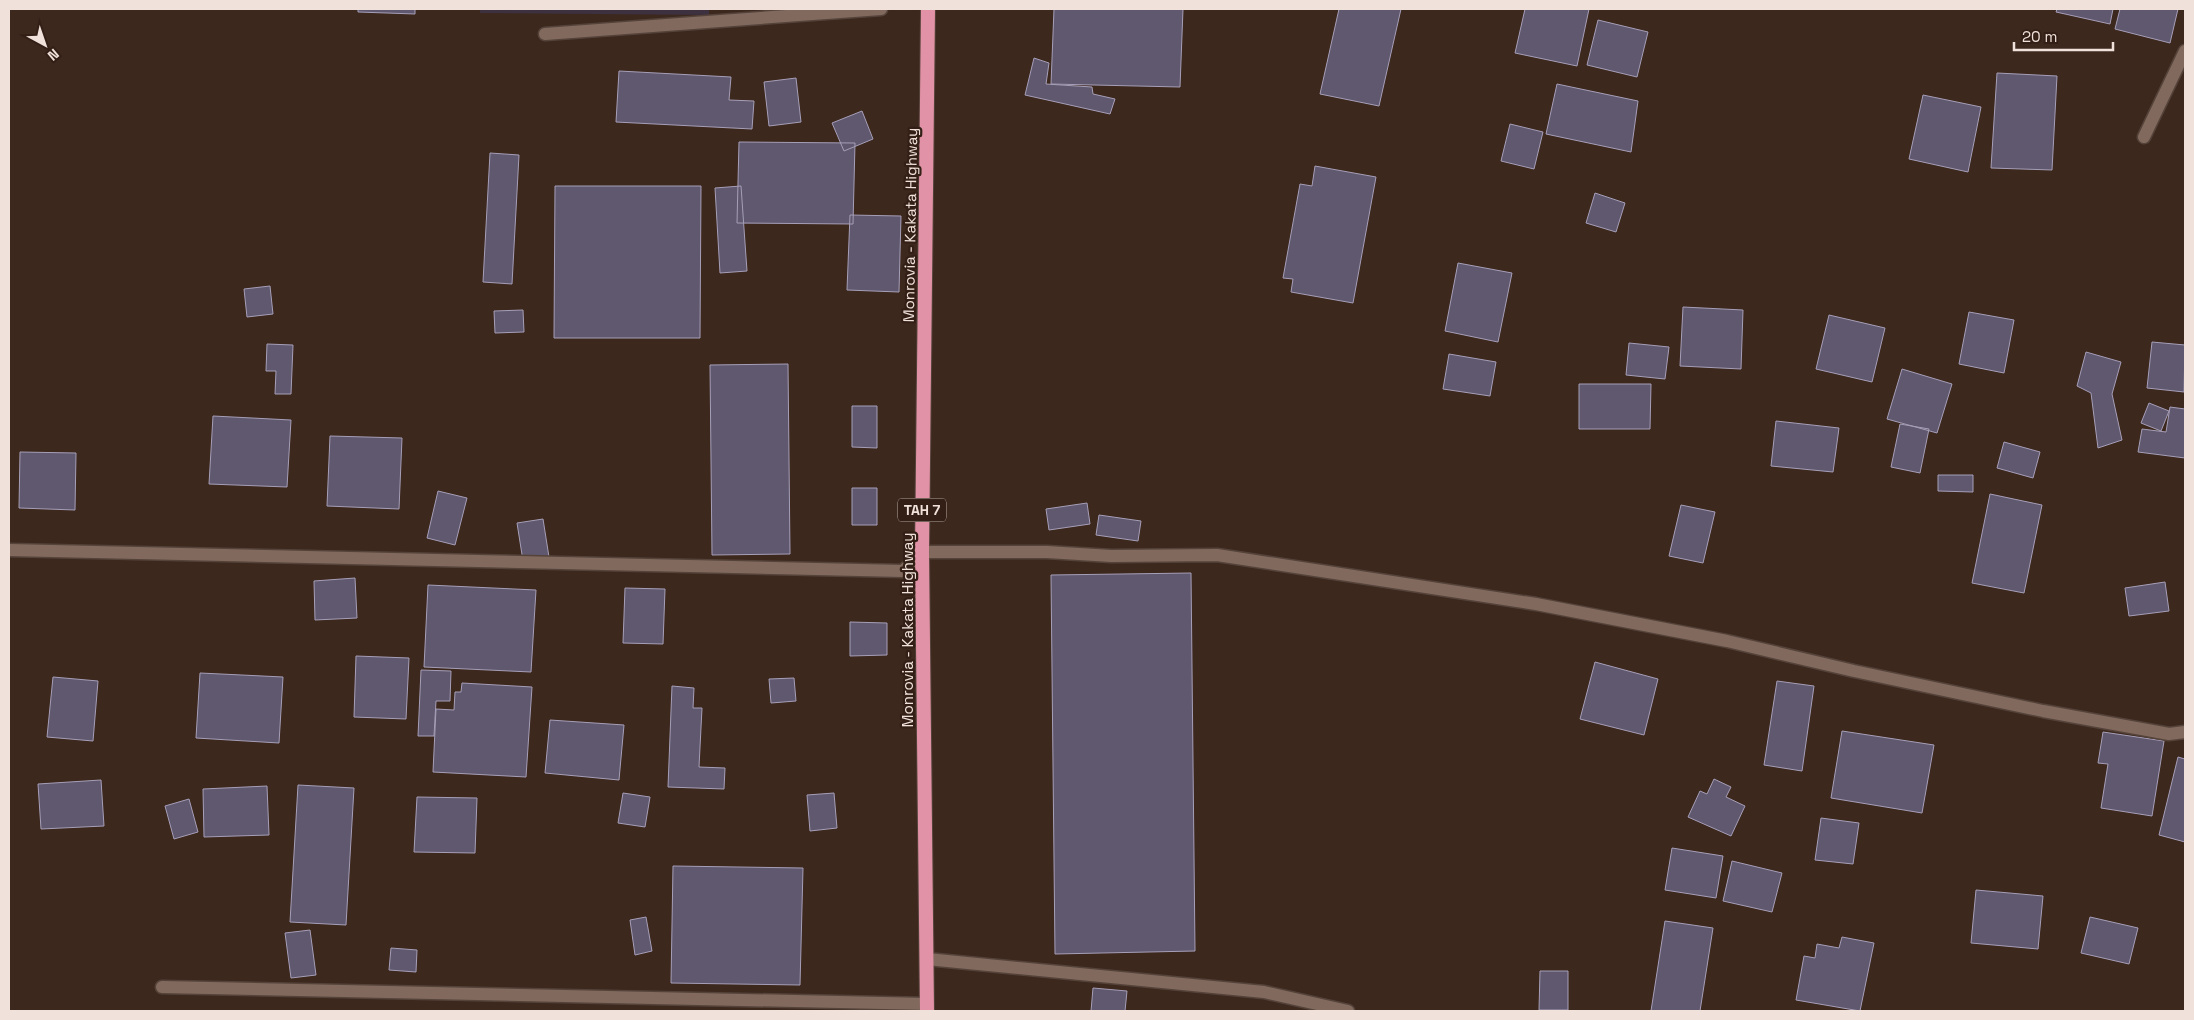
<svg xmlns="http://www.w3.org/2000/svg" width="2194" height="1020" font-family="'Space Grotesk',sans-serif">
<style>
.industrial{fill:#3d313f}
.building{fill:#5f586e;stroke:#a69fb8}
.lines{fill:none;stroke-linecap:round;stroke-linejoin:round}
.service-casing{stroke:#55433a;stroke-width:15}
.minor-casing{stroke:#55433a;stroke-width:15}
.trunk-casing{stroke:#55433a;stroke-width:16}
.service{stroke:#81695d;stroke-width:12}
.minor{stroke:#81695d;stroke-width:12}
.trunk{stroke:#e292a6;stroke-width:14}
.labels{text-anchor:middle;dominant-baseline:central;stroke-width:4.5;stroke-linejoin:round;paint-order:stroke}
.shield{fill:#331f15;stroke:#b7a8a0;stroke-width:1}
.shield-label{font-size:14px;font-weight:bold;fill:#f0e2db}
.street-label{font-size:15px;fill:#f0e2db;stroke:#331f15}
</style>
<rect width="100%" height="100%" fill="#3d281e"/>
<path class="industrial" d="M480,9H709V15L480,13Z"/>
<path class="building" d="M358,9H415V14L358,12Z
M1054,9H1183L1180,87L1051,84Z
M1339,9H1401L1379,106L1320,94Z
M1525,9H1589L1577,66L1515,53Z
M2057,9H2113L2110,24L2056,12Z
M2120,9H2178L2170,43L2115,29Z
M1598,20L1648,32L1637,77L1587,65Z
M1034,58L1049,63L1046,84L1092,87L1093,94L1115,99L1110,114L1025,95Z
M619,71L731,77L729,100L754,101L752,129L616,122Z
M1997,73L2057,76L2052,170L1991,168Z
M796,78L801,122L769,126L764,82Z
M1557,84L1638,101L1631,152L1546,134Z
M1923,95L1981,107L1968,172L1909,159Z
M862,111L873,139L844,151L832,123Z
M1510,124L1543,132L1534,169L1501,161Z
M739,142L855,143L853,224L737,223Z
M490,153L519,155L512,284L483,282Z
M1315,166L1376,177L1353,303L1291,292L1293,279L1283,278L1300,184L1312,186Z
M555,186H701L700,338H554Z
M741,186L747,271L720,273L715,188Z
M1595,193L1625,203L1616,232L1586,223Z
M850,215L901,216L899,292L847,290Z
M1458,263L1512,273L1498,342L1445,331Z
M270,286L273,314L247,317L244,289Z
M1683,307L1743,310L1741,369L1680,366Z
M523,310L524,332L495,333L494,311Z
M1969,312L2014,320L2004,373L1959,364Z
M1829,315L1885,328L1872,382L1816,369Z
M2152,342L2185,345L2184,392L2147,388Z
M1629,343L1669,347L1665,379L1626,375Z
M267,344L293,345L291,394H275L276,371H266Z
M2086,352L2121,362L2112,394L2122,440L2098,448L2091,393L2077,386Z
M1449,354L1496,362L1490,396L1443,389Z
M788,364L790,554L712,555L710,365Z
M1902,369L1952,384L1937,433L1887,419Z
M1579,384H1651L1650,429H1579Z
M2149,403L2169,411L2161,431L2141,423Z
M852,406H877V448L852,447Z
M2170,407L2185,409V458L2138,452L2142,429L2166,432Z
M213,416L291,420L287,487L209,484Z
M1776,421L1839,428L1833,472L1771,466Z
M1900,424L1929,429L1920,473L1891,467Z
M330,436L402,438L399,509L327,506Z
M2004,442L2040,452L2033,478L1997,468Z
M20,452L76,453L75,510L19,508Z
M1938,475H1973V492L1938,491Z
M852,488H877V525H852Z
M438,491L467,498L455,545L427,538Z
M1990,494L2042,505L2024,593L1972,583Z
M1087,503L1090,524L1049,530L1046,509Z
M1681,505L1715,512L1703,563L1669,556Z
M1099,515L1141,521L1138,541L1096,535Z
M543,519L549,557L523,561L517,523Z
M1191,573L1195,951L1055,954L1051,575Z
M355,578L357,618L315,620L314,581Z
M2165,582L2169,611L2129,616L2125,588Z
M428,585L536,590L531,672L424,667Z
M625,588L665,589L663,644L623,643Z
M850,622L887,623V655L850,656Z
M356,656L409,658L406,719L354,717Z
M1595,662L1658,679L1644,735L1580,719Z
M421,670L451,671L450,701H436L434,736H418Z
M200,673L283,677L279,743L196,738Z
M53,677L98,681L93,741L47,737Z
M794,678L796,701L771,703L769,679Z
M1777,681L1814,686L1802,771L1764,765Z
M462,683L532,687L526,777L433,772L436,709L454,710L455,692H461Z
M672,686L694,688L693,708H702L699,767L725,768L724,789L668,787Z
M550,720L624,725L619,780L545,773Z
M1842,731L1934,745L1922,813L1831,798Z
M2103,732L2164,741L2152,816L2101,808L2108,764L2098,763Z
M2178,757L2185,759V842L2159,835Z
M1714,779L1731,787L1726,797L1745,806L1731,836L1688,817L1700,791L1707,794Z
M101,780L104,826L41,829L38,784Z
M298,785L354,788L346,925L290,922Z
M267,786L269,835L204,837L203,789Z
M623,793L650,797L645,827L618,823Z
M834,793L837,828L810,831L807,795Z
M417,797L477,798L475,853L414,852Z
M189,799L198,832L174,839L165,806Z
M1821,818L1859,823L1853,864L1815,860Z
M1672,848L1723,856L1716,898L1665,890Z
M1732,861L1782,873L1772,912L1723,901Z
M673,866L803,868L800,985L671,983Z
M1976,890L2043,896L2038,949L1971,943Z
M646,917L652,951L635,955L630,920Z
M2090,917L2138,928L2129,964L2081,953Z
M1665,921L1713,928L1700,1011H1651Z
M310,930L316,975L291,978L285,933Z
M1842,937L1874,943L1860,1011L1796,1000L1804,956L1815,958L1817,944L1839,948Z
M391,948L417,950L416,972L389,970Z
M1540,971H1568V1010H1539Z
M1093,988L1127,991L1125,1011H1091Z"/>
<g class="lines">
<g class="service-casing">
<path id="service" d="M545,34L881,9"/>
</g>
<g class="minor-casing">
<path id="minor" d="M2144,137L2185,51
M9,550L903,571L922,552H1047L1111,556L1217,555L1536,604L1727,641L1854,671L2043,711L2169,734L2185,732
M927,959L1264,992L1348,1011
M162,987L927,1004"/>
</g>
<g class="trunk-casing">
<path id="trunk" d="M927,1011L922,552L928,9"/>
</g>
<use href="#service" class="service"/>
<use href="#minor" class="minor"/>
<use href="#trunk" class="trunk"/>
</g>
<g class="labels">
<rect class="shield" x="898" y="498.5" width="48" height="23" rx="4"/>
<g class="shield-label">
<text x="922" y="510">TAH 7</text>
</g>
<g class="street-label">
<text transform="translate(910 225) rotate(-89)">Monrovia - Kakata Highway</text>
<text transform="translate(907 630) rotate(-90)">Monrovia - Kakata Highway</text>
</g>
</g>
<rect width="2194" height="1020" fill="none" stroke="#f0e2db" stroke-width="20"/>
<g transform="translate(45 45) rotate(140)" stroke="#331f15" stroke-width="4" paint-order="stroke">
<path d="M0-4L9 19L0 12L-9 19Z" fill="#f0e2db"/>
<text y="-8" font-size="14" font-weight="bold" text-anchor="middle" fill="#f0e2db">N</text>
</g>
<path d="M2014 42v8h99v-8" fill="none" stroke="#f0e2db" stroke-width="2.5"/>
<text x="2022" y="42" font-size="15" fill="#f0e2db" stroke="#331f15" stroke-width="4" paint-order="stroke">20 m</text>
</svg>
